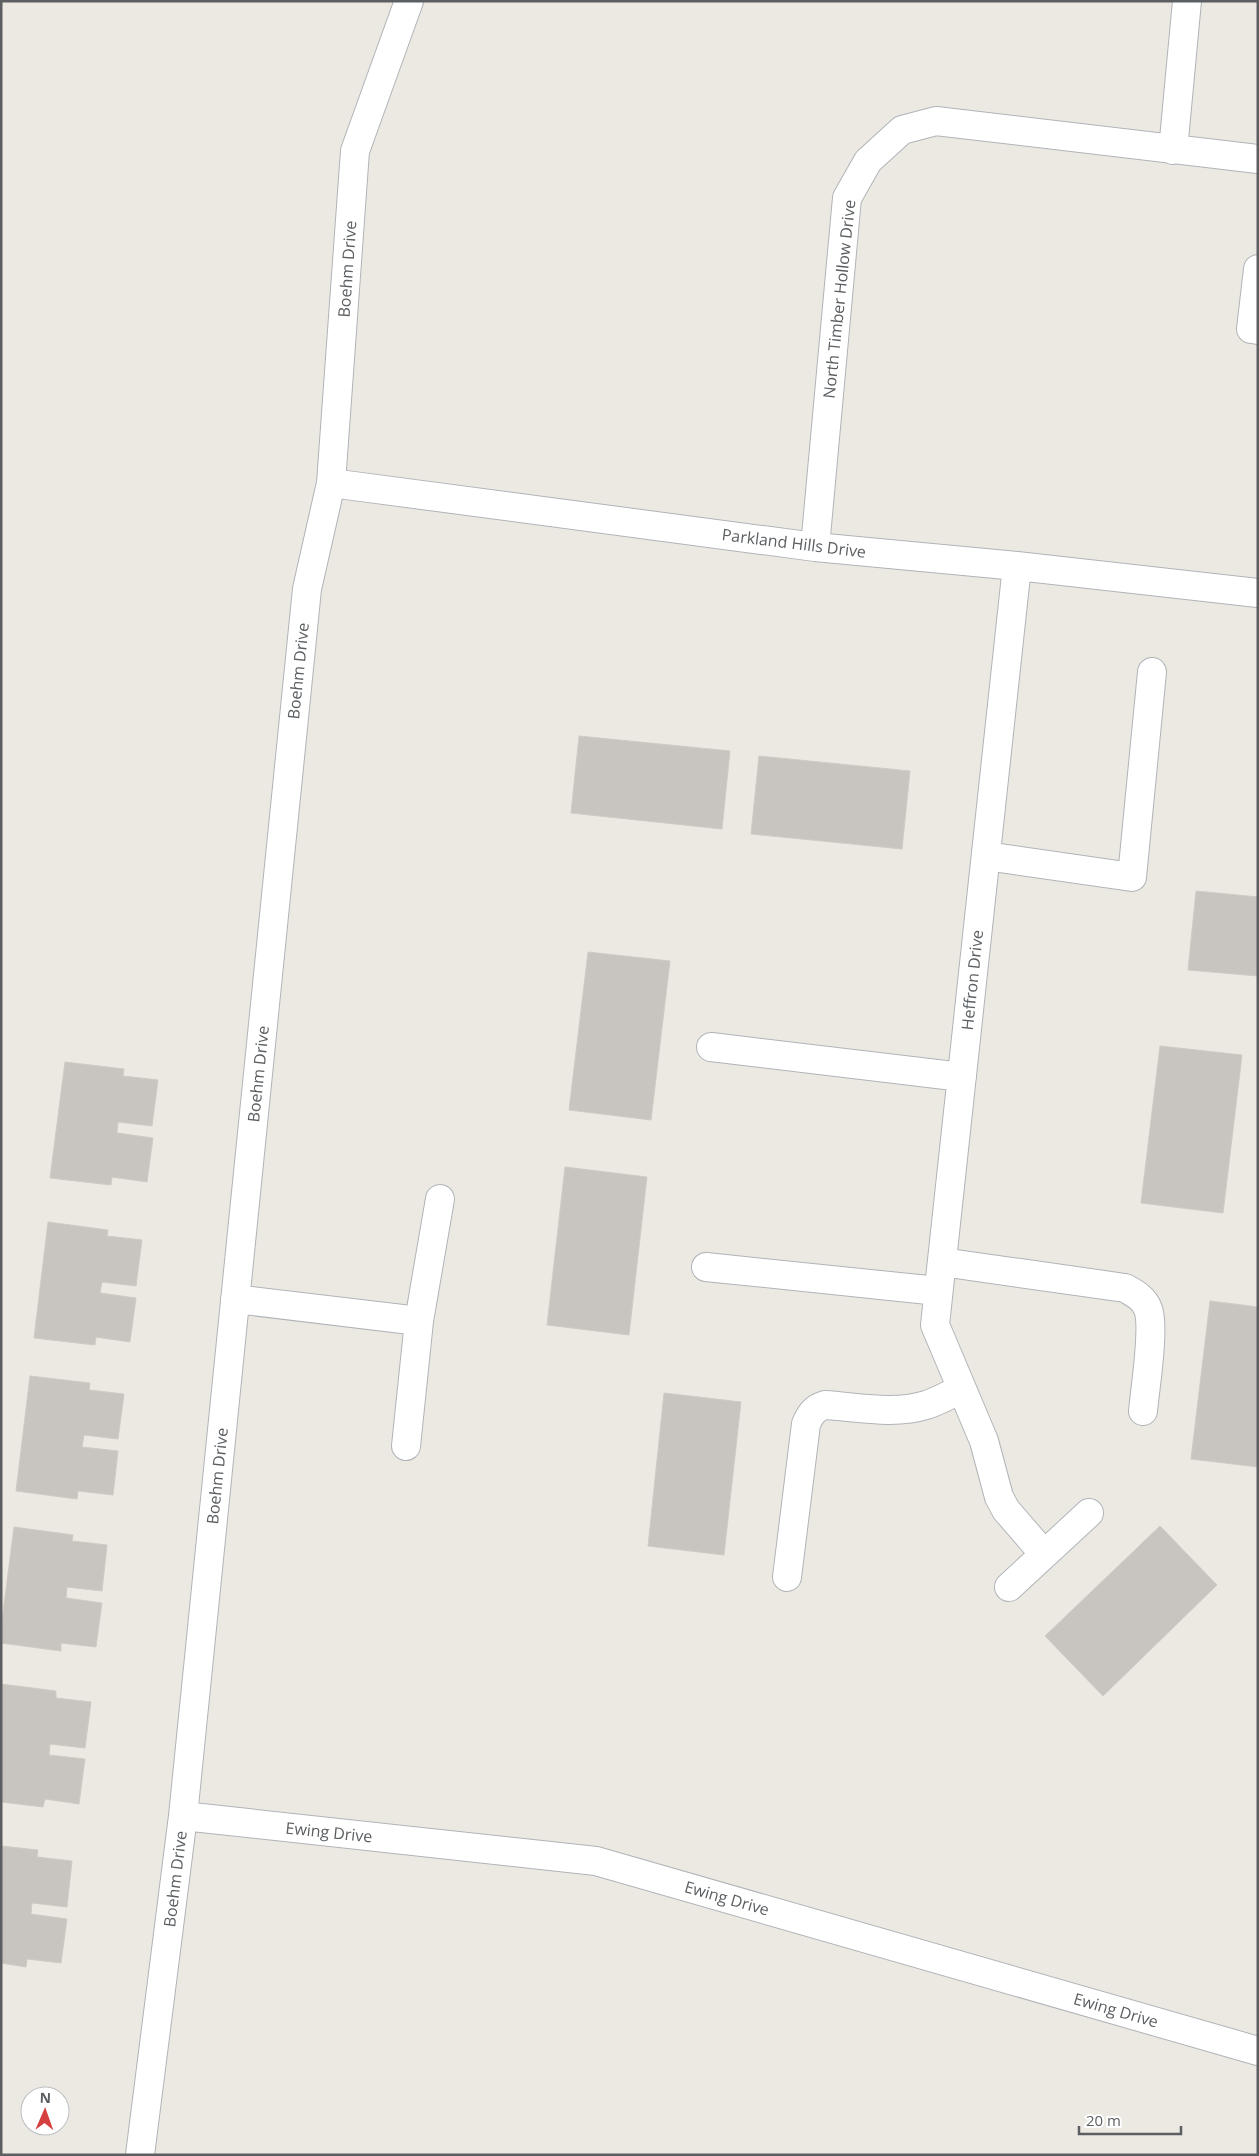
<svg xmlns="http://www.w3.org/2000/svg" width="1259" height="2156" font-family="'Open Sans',sans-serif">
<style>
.building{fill:#c8c4c0;stroke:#d0cbc2}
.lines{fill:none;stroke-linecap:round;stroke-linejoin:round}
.minor-casing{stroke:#b0b4b7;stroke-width:30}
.minor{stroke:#fff;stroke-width:28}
.labels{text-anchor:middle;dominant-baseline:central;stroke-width:5;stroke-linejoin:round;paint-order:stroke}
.street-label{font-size:16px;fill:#5b5f62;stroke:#fff}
</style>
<rect width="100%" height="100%" fill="#ece9e3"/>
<path class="building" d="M579,736L730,751L722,829L571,813Z
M759,756L910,771L902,849L751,834Z
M1196,891L1258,897V976L1188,970Z
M588,952L670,961L651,1120L569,1110Z
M1160,1046L1242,1055L1223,1213L1141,1203Z
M65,1062L124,1069L123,1076L158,1080L152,1126L118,1122L117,1133L153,1138L147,1182L112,1177L111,1185L50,1178Z
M565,1167L647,1177L629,1335L547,1325Z
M48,1222L108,1230L107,1236L142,1240L136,1286L102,1282L100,1293L136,1298L130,1342L96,1337L95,1345L34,1338Z
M1210,1301L1258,1307V1467L1191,1459Z
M30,1376L90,1383L89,1390L124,1394L118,1439L84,1435L82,1447L118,1451L113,1495L78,1491L77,1499L16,1491Z
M664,1393L741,1402L724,1555L648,1546Z
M1160,1526L1217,1585L1103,1696L1045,1636Z
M14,1527L73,1535L72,1541L107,1545L102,1591L67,1587L66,1598L102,1603L96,1647L61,1643V1651L1,1643V1628Z
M1,1684L56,1691V1698L91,1702L85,1748L50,1744L49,1755L85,1759L79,1804L45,1799L43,1807L1,1802Z
M1,1846L38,1850L37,1857L72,1861L67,1907L32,1903L31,1914L67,1919L61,1963L27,1959L26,1967L1,1963Z"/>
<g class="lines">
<g class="minor-casing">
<path id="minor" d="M1173,150L1187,1
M1258,269L1251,329L1258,330
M331,483L815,547L1017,566L1258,593
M815,547L847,198L868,161L902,130L936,121L1258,159
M1017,566L935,1325L984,1441L999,1497L1006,1510L1044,1554
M986,856L1132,877L1152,672
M711,1047L962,1077
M942,1262L1125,1288C1134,1293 1144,1298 1148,1309C1155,1327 1145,1389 1143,1411
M706,1267L938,1291
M235,1299L419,1321L440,1199
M406,1446L419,1321
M787,1577L806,1424C810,1415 814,1408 825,1405C857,1407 895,1415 926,1405C939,1401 950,1394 962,1389
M1009,1587L1089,1513
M183,1816L596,1861L1258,2051
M140,2155L183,1816L307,589L331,483L355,151L409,1"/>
</g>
<use href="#minor" class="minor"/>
</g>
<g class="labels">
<g class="street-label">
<text transform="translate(347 269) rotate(-86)">Boehm Drive</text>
<text transform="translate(839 299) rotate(-84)">North Timber Hollow Drive</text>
<text transform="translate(794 543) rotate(7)">Parkland Hills Drive</text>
<text transform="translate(298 671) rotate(-84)">Boehm Drive</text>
<text transform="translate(972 980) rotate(-84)">Heffron Drive</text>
<text transform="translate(258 1074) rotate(-84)">Boehm Drive</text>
<text transform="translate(217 1476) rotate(-84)">Boehm Drive</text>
<text transform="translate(329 1832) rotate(6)">Ewing Drive</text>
<text transform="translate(175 1879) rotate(-83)">Boehm Drive</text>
<text transform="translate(727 1898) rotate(16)">Ewing Drive</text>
<text transform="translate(1116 2010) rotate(16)">Ewing Drive</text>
</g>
</g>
<rect width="1259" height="2156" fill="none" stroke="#5b5f62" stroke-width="5"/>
<g transform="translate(45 2111) rotate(2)"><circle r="24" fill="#ffffff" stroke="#bdbfc0"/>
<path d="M0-4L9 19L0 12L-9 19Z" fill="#d63f40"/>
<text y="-8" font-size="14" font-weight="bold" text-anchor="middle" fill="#5b5f62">N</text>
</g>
<path d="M1079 2126v8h102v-8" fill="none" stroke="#5b5f62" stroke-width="2.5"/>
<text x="1086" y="2126" font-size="15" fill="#5b5f62" stroke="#ffffff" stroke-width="4" paint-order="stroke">20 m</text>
</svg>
